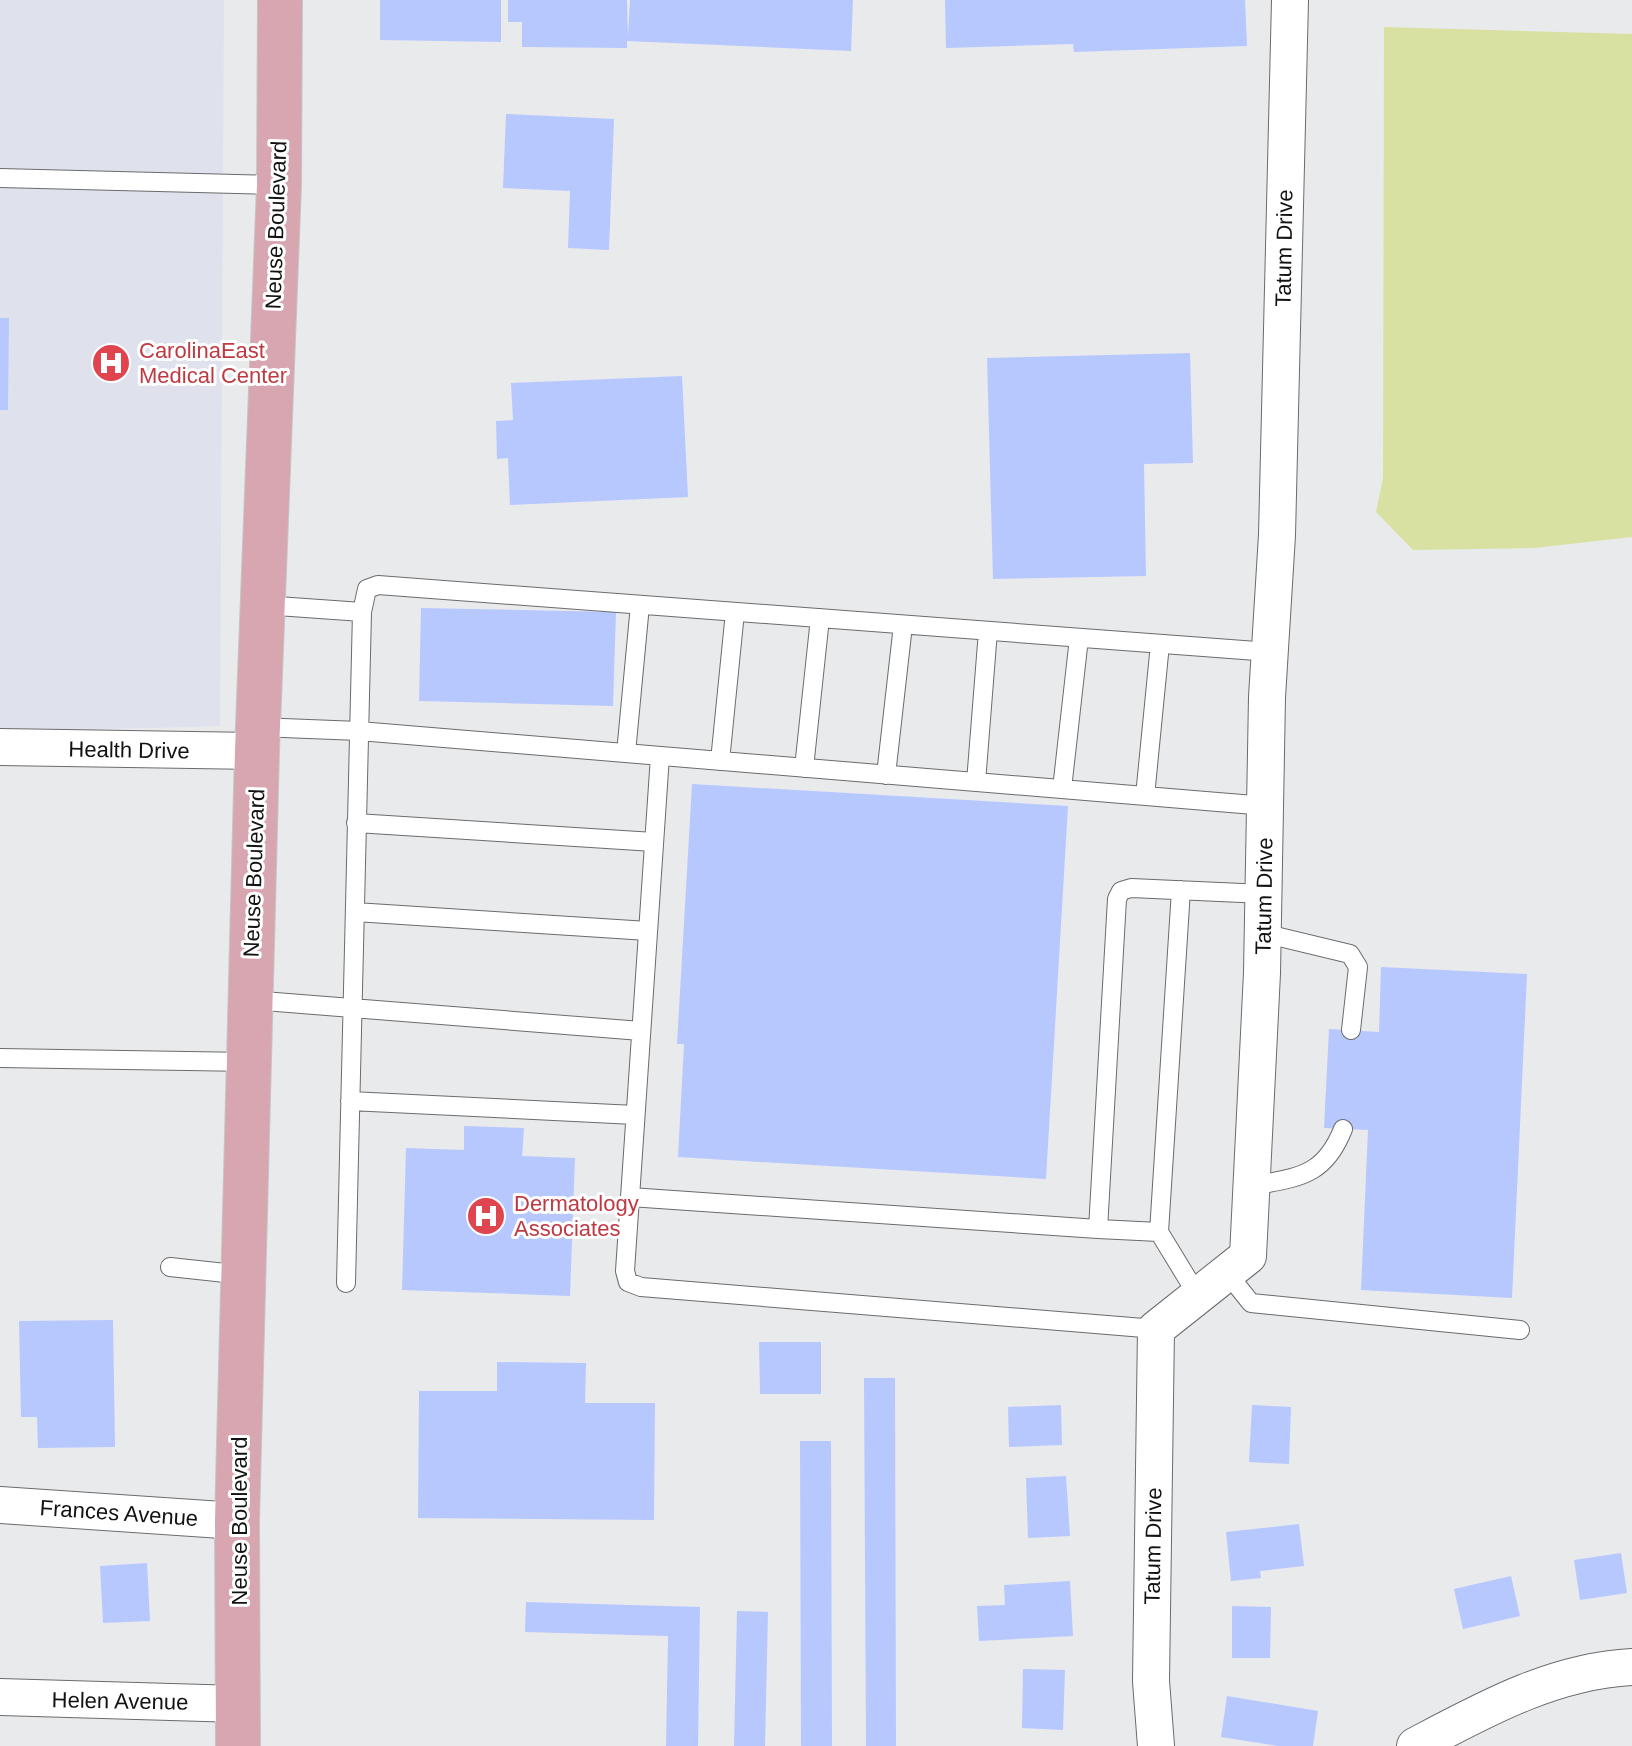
<svg xmlns="http://www.w3.org/2000/svg" width="1632" height="1746" font-family="Helvetica,sans-serif">
<style>
.built{fill:#dfe2ec}
.green{fill:#d9e1a2}
.building{fill:#b7c8ff}
.lines{fill:none;stroke-linecap:round;stroke-linejoin:round}
.lane-casing{stroke:#6a6b6d;stroke-width:20}
.street-casing{stroke:#6a6b6d;stroke-width:38}
.primary-casing{stroke:#c6c6c6;stroke-width:46}
.lane{stroke:#fff;stroke-width:18}
.street{stroke:#fff;stroke-width:36}
.primary{stroke:#d7a6b0;stroke-width:44}
.labels{text-anchor:middle;dominant-baseline:central;stroke-width:6;stroke-linejoin:round;paint-order:stroke}
.street-label{font-size:22px;fill:#121213;stroke:#fff}
.health-label{font-size:22px;fill:#be3a42;stroke:#fff;text-anchor:start}
</style>
<rect width="100%" height="100%" fill="#e9eaec"/>
<path class="built" d="M0,0H224L220,726L0,732Z"/>
<path class="green" d="M1384,27L1632,34V537L1534,548L1413,550L1376,512L1383,478Z"/>
<path class="building" d="M380,0H501V42L380,40Z
M508,0H627L628,37L630,0H853L851,51L627,41V48L522,47V22H508Z
M945,0H1245L1247,46L1074,52L1073,44L946,48Z
M506,114L614,119L609,250L568,248L570,191L503,188Z
M0,318H9L8,410H0Z
M1190,353L1193,463L1144,464L1146,576L993,579L987,358Z
M682,376L688,497L510,505L508,458L497,459L496,421L513,420L511,383Z
M421,608L616,612L613,706L419,701Z
M692,784L1068,806L1046,1179L678,1157L684,1044H677Z
M1381,967L1527,974L1512,1298L1361,1290L1368,1130L1324,1128L1329,1029L1379,1032Z
M464,1126L524,1128L522,1156L575,1158L570,1296L402,1290L406,1148L464,1150Z
M113,1320L115,1447L38,1448L37,1417H21L19,1321Z
M759,1342H821V1394H760Z
M497,1362L586,1363L585,1403H655L654,1520L418,1518L419,1391H497Z
M864,1378H895L896,1746H866Z
M1061,1405L1062,1445L1009,1447L1008,1407Z
M1252,1405L1291,1407L1289,1464L1249,1462Z
M800,1441H831L832,1746H801Z
M1066,1476L1070,1536L1028,1538L1026,1478Z
M1299,1524L1304,1566L1260,1571L1261,1578L1231,1581L1226,1532Z
M1621,1553L1627,1593L1580,1600L1574,1560Z
M147,1563L150,1621L103,1623L100,1566Z
M1511,1576L1520,1616L1463,1629L1454,1589Z
M1070,1581L1073,1636L979,1641L977,1606L1005,1605L1004,1585Z
M526,1602L700,1607L698,1746H666L668,1636L525,1632Z
M1232,1606L1271,1607L1270,1658H1232Z
M737,1611L768,1612L765,1746H734Z
M1023,1669L1065,1670L1063,1730L1022,1728Z
M1227,1696L1318,1711L1313,1746H1278L1221,1737Z"/>
<g class="lines">
<g class="lane-casing">
<path id="lane" d="M0,178L279,185
M263,605L362,612
M258,727L359,731L1266,806
M626,753L640,605
M660,756L625,1271L628,1282L641,1287L1156,1329
M720,761L735,612
M804,768L820,618
M886,775L903,625
M976,782L988,631
M1062,789L1079,638
M1145,796L1160,644
M356,823L654,842
M355,912L648,931
M1263,933L1350,954L1358,967L1351,1030
M251,1000L641,1031
M0,1058L249,1062
M350,1101L635,1115
M1252,1186C1298,1177 1324,1177 1343,1129
M630,1197L1098,1229L1117,899L1121,891L1131,888L1264,894
M1098,1229L1159,1232L1198,1296
M1159,1232L1181,890
M170,1267L244,1275
M1227,1273L1251,1303L1520,1330
M346,1283L362,612L367,589L378,585L1270,652"/>
</g>
<g class="street-casing">
<path id="street" d="M0,747L257,751
M0,1505L237,1521
M0,1697L239,1704
M1156,1746L1151,1681L1156,1329L1248,1256L1262,973L1267,697L1277,535L1290,0
M1415,1746C1483,1710 1553,1671 1632,1667"/>
</g>
<g class="primary-casing">
<path id="primary" d="M238,1746L237,1521L257,751L279,185L280,0"/>
</g>
<use href="#lane" class="lane"/>
<use href="#street" class="street"/>
<use href="#primary" class="primary"/>
</g>
<defs>
<g id="hospital-disc" transform="scale(2)"><circle r="9.5" fill="#e0444e" stroke="#fff"/><path d="M-5-5h3v3.5h4V-5h3V5h-3V1.5h-4V5h-3Z" fill="#fff"/></g>
</defs>
<g fill-rule="evenodd">
<use href="#hospital-disc" x="111" y="363"/>
<use href="#hospital-disc" x="486" y="1216"/>
</g>
<g class="labels">
<g class="street-label">
<text transform="translate(276 225) rotate(-88)">Neuse Boulevard</text>
<text transform="translate(1284 248) rotate(-89)">Tatum Drive</text>
<text transform="translate(129 750) rotate(1)">Health Drive</text>
<text transform="translate(254 873) rotate(-88)">Neuse Boulevard</text>
<text transform="translate(1264 896) rotate(-89)">Tatum Drive</text>
<text transform="translate(119 1513) rotate(4)">Frances Avenue</text>
<text transform="translate(239 1521) rotate(-90)">Neuse Boulevard</text>
<text transform="translate(1153 1546) rotate(-89)">Tatum Drive</text>
<text transform="translate(120 1701) rotate(1)">Helen Avenue</text>
</g>
<g class="health-label">
<text x="139" y="350">CarolinaEast<tspan x="139" dy="25">Medical Center</tspan></text>
<text x="514" y="1203">Dermatology<tspan x="514" dy="25">Associates</tspan></text>
</g>
</g>
</svg>
